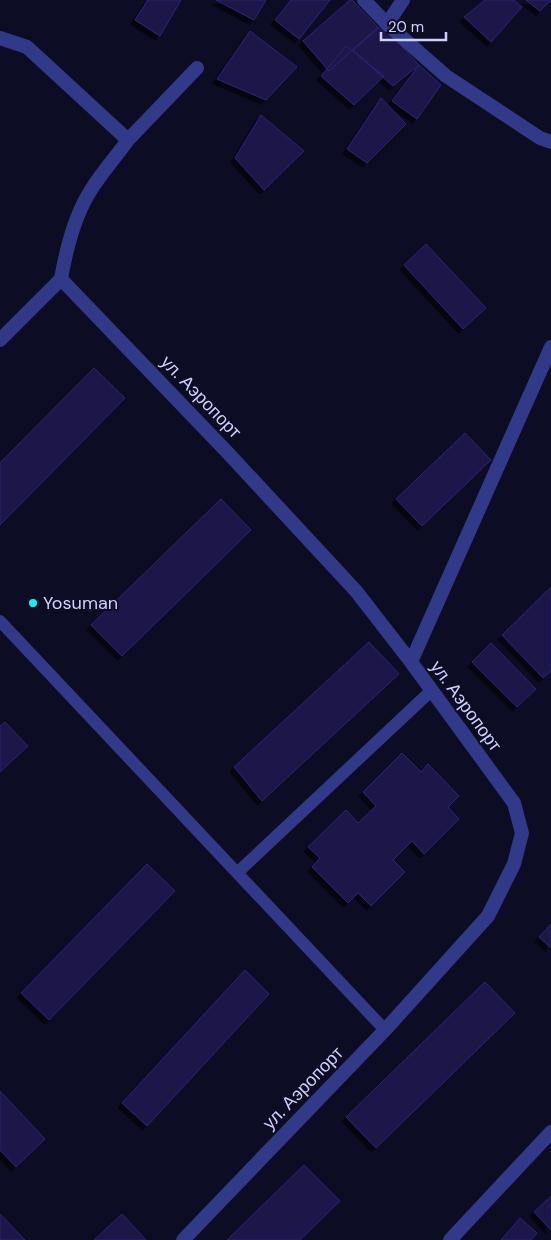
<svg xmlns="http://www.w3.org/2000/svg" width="551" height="1240" font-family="'DM Sans',sans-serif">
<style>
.building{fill:#1a1648;stroke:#2c2676;filter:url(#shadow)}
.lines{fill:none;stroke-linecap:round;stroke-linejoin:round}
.service{stroke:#323989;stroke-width:12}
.minor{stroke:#323989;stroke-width:14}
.tertiary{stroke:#323989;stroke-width:14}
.poi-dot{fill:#00fbf6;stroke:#0d0c25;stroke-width:2}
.labels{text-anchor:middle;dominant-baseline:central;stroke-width:4;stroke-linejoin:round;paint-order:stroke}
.street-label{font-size:18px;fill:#d0d0ff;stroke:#0d0c25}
.poi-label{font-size:18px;fill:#d0d0ff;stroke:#0d0c25;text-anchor:start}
</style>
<defs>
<filter id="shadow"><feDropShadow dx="-4.5" dy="4.5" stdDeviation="0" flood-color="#0009"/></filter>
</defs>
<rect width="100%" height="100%" fill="#0d0c25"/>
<path class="building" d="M148,0H181L160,36L135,20Z
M216,0H266L254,20Z
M291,0H330L299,39L275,20Z
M350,0H352L378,27L329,71L303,41Z
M485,0H514L522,7L491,42L464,17Z
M526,0H551L540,11Z
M382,25L419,65L393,86L353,50Z
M250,31L297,67L266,100L217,79Z
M346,46L384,76L354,105L321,76Z
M419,65L441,85L417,119L392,101Z
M381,98L406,124L367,163L347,149Z
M261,115L304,151L264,190L235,158Z
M426,244L486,308L463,329L404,265Z
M94,368L125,398L0,525V463Z
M465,433L491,460L422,526L396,499Z
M221,499L251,530L122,656L91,625Z
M551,587V671L543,678L502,635Z
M369,642L399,674L262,801L234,767Z
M491,643L536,689L517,707L472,662Z
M5,722L28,746L0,772V726Z
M402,753L421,772L428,764L459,796L448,807L459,819L424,854L412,841L393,860L405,872L371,906L358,893L348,903L312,867L320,858L308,847L346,810L358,823L376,806L363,792Z
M147,864L175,891L49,1020L21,993Z
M551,924V948L539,937Z
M245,970L269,994L147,1126L122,1103Z
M485,982L515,1013L376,1148L346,1117Z
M0,1091L45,1139L16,1167L0,1150Z
M304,1165L340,1201L300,1240H227Z
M551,1196V1230L534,1212Z
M0,1214L25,1240H0Z
M122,1214L146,1240H94Z
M520,1218L537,1233L531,1240H501Z"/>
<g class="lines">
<path class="service" d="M0,621L385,1030
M237,873L432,690"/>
<path class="minor" d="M387,24L403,0
M0,38L27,47L128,140C116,157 101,173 91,190C74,216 66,250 61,279
M128,140L197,68
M61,279L228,453L356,591L411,662L514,803L522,833L514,864L488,916L385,1030L183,1240
M0,340L61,279
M411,662L551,347"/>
<path class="tertiary" d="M364,0L387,24L446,76L540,138L551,142
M450,1240L551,1132"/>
</g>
<circle class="poi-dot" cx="33" cy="603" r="5"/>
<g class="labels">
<g class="street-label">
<text transform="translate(201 397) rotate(46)">ул. Аэропорт</text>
<text transform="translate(466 706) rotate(54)">ул. Аэропорт</text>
<text transform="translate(303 1088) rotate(-46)">ул. Аэропорт</text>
</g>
<g class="poi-label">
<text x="43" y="603">Yosuman</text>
</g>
</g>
<path d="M381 32v8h65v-8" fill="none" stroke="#d0d0ff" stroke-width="2.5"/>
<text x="388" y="32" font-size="15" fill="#d0d0ff" stroke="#0d0c25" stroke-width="4" paint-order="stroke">20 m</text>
</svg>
